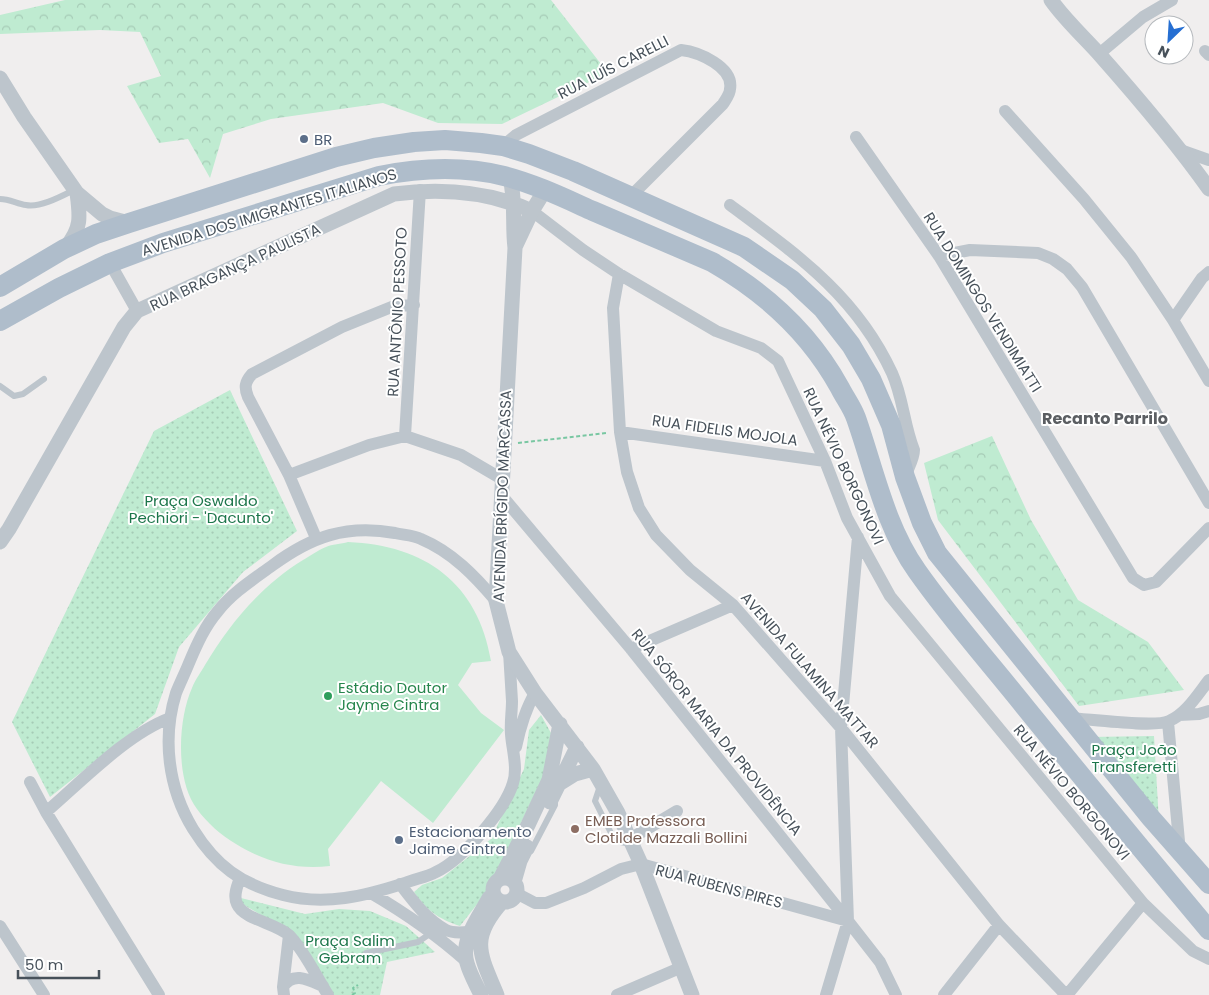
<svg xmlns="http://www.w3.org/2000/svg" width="1209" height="995" font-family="Poppins,sans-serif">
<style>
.grass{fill:#bfebd1}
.forest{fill:url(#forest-crowns)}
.park{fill:url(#park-dots)}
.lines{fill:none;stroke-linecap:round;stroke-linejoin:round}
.path{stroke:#79c7a2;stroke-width:2;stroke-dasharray:4 2.5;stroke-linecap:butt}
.service{stroke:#bdc5cc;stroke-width:6}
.minor{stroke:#bdc5cc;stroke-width:12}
.tertiary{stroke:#bdc5cc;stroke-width:15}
.primary{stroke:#afbdcb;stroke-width:20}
.service-dot{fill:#5c6f8a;stroke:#fff;stroke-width:2}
.leisure-dot{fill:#2e9e5b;stroke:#fff;stroke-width:2}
.education-dot{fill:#8d6e63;stroke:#fff;stroke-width:2}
.labels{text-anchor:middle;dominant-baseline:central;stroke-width:4;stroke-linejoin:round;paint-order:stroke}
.street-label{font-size:15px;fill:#47515a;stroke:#fff}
.service-label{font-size:15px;fill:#4e5e75;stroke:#fff;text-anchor:start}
.park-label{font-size:15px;fill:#1d764b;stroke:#fff}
.leisure-label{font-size:15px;fill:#27864d;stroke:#fff;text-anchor:start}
.education-label{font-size:15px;fill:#785e54;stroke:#fff;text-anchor:start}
.neighbourhood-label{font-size:16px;font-weight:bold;fill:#5b5e62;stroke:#fff}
</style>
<defs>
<pattern id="forest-crowns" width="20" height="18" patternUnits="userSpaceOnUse" patternTransform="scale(1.25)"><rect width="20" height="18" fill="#bfebd1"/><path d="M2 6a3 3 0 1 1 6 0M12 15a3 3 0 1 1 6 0" fill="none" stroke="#a6cbb6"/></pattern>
<pattern id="park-dots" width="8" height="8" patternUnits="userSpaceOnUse" patternTransform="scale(1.25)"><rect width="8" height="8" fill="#bfebd1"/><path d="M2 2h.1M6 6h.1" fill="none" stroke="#a6cbb6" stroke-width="1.8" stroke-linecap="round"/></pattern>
</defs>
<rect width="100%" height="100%" fill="#f0eeee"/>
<path class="grass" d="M348,542C425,545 478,583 491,661L472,663L458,685L481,713L504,730L433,823L381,781L328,849L330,866C296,870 265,862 236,844C221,835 207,823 197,809C175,780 178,719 192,688C195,680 201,672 205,665C230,623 261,586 303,560C310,556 318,550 326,547C332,544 341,544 348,542Z"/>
<path class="forest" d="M65,0H551L608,73L502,124L438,123L383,103L271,119L223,134L210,178L188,139L159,143L127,86L161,76L140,32L100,30L0,34V15Z
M992,436L1031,520L1078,600L1148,642L1184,690L1079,706L938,520L924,463Z"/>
<path class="park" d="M230,390L297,531L243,572L179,647L155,714L50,797L12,722L154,431Z
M541,715L551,733L544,775L489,889L460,926C439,919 427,911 414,892L422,885L442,878L491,839L524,769L529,730Z
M1154,736L1159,822L1088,737Z
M241,898L305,914L339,909L370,911L406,926L435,952L387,962L380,995H334L290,932L239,902Z"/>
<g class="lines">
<path class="path" d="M518,443L607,433
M352,995L355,993L353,988L358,985"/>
<path class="service" d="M0,199C10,199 17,204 26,205C40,208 62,196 74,190
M0,386L14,396L23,394L44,379
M600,786L595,801L615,841L631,844
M531,851L555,805V802
M366,953L418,942L431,933"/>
<path class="minor" d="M1205,51L1209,55
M1099,54L1143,17L1172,0
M1005,111L1084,199L1131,257L1173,320L1209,381
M856,137L939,256L1133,578L1144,585L1156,582L1209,528
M503,146L516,135L681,50C699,52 734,67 730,89C730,94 726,99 723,104L630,197
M1183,151L1209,160
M730,205C796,254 856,295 892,373C903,397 904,425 914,450C914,459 908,468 905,477
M532,211L583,250L619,274L716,331L761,348L778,361L825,461L847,518L890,596L1143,903L1193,951L1209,959
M939,256L970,250L1038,253L1053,259L1067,269L1082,287L1209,503
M110,263L137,311
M619,274L613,308L620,432L627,472L639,508L656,535L690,570L733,605L841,728L999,925L1066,995
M1173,320L1202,278L1209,272
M620,432L825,461
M405,436L420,190
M289,475L369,445L405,436L461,455L502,479
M502,496L631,649L848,921L880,962L896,995
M316,538L289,475L248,397C244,387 245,382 252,374L342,327L394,306L414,305
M496,601C475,576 452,552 421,539C413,535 403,535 395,533C346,524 311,537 273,565C254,579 233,592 218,611C205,626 197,644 189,663C185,673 180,683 176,693C162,738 168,788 193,829C216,866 241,884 283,895C325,906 365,896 405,883C415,879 427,877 436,872C462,860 505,810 513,783C518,768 512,749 511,734C510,723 512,712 512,701C511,685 510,669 509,652
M631,649L733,605
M1179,715L1199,714L1209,711
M1069,718C1089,719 1155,728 1169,721C1186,714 1198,694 1209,680
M1168,722L1180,852
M516,747C520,728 525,710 535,693
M30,782L46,812L159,995
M46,812C81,782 127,734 170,718
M630,839L677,811
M240,878C237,886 233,896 237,904C244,920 277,923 290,936C305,952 316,976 328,995
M400,884C413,901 427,920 446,930C454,934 462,932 470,932
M371,893C405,913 437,935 466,961
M516,893L535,903H546L584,888L621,869L641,864L848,921
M0,926L44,995
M283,987C293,971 309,980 323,986
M284,995L283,987L289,935
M617,995L682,967
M826,995L848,921L841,728L858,537
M944,995L999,925
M1067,995L1143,903"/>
<path class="tertiary" d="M1051,0C1065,20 1084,37 1100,55C1138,98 1176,142 1209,189
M0,78L24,117L77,193L102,214L110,218L129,223
M510,178C516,201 512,225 515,248L496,601L509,652L535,693L593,769L618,813L641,864L692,995
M66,247C82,228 80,216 77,193
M515,247L532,211L545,190
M0,542L9,529L124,327L137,311L394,194C441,188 488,191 532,211
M559,784L575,774L593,769
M550,802L577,747
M493 890a12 12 0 1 1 24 0a12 12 0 1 1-24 0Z
M500,879L528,825L549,780L560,724
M514,882L520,861L527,847
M481,995C476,984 470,974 467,963C460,940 479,917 489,898L493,895
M497,995C480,954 469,939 502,902"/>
<path class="primary" d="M0,287L64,249L96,234L129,223L336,157L374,148L414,142L445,140L481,143L503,146L529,154L573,171L744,247L792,280L823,309L851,345L871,379L891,425L905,477L922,523L937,553L1151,818L1209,884
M0,321L59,288L110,263L163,243L379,176C419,168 464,166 504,176C535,184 564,198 593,211C632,228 672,245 712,262C766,293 810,333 840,388C845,398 852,407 856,418C874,469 885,526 917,571C950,618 989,662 1025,707C1086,782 1147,856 1209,930"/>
</g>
<g class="service-dot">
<circle cx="304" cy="139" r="5"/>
<circle cx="399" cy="840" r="5"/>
</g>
<circle class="leisure-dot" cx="328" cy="696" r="5"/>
<circle class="education-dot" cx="575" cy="829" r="5"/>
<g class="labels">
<g class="street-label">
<text transform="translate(613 67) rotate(-27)">RUA LUÍS CARELLI</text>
<text transform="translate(269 212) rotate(-17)">AVENIDA DOS IMIGRANTES ITALIANOS</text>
<text transform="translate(235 267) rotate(-25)">RUA BRAGANÇA PAULISTA</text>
<text transform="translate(983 302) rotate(58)">RUA DOMINGOS VENDIMIATTI</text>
<text transform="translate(397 312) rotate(-87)">RUA ANTÔNIO PESSOTO</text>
<text transform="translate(725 430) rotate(8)">RUA FIDELIS MOJOLA</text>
<text transform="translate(844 466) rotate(65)">RUA NÉVIO BORGONOVI</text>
<text transform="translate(502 496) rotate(-88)">AVENIDA BRÍGIDO MARCASSA</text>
<text transform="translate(810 670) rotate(49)">AVENIDA FULAMINA MATTAR</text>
<text transform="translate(717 732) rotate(51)">RUA SÓROR MARIA DA PROVIDÊNCIA</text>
<text transform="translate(1072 792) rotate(50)">RUA NÉVIO BORGONOVI</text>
<text transform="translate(719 886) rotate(15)">RUA RUBENS PIRES</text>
</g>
<g class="service-label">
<text x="314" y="139">BR</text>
<text x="409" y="831">Estacionamento<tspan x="409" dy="17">Jaime Cintra</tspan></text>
</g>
<g class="park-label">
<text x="201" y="500">Praça Oswaldo<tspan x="201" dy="17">Pechiori - 'Dacunto'</tspan></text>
<text x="1134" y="749">Praça João<tspan x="1134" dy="17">Transferetti</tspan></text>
<text x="350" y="940">Praça Salim<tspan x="350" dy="17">Gebram</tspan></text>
</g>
<g class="leisure-label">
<text x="338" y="687">Estádio Doutor<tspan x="338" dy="17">Jayme Cintra</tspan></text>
</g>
<g class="education-label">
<text x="585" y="820">EMEB Professora<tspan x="585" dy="17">Clotilde Mazzali Bollini</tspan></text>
</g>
<g class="neighbourhood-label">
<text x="1105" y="418">Recanto Parrilo</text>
</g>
</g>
<g transform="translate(1169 40) rotate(205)"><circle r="24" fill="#ffffff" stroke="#b5b9bd"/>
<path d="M0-4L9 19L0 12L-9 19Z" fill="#266fd2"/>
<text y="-8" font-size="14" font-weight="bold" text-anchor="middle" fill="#47515a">N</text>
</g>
<path d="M18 970v8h81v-8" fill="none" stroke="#47515a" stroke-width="2.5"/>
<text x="25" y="970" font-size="15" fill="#47515a" stroke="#ffffff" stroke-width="4" paint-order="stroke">50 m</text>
</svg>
